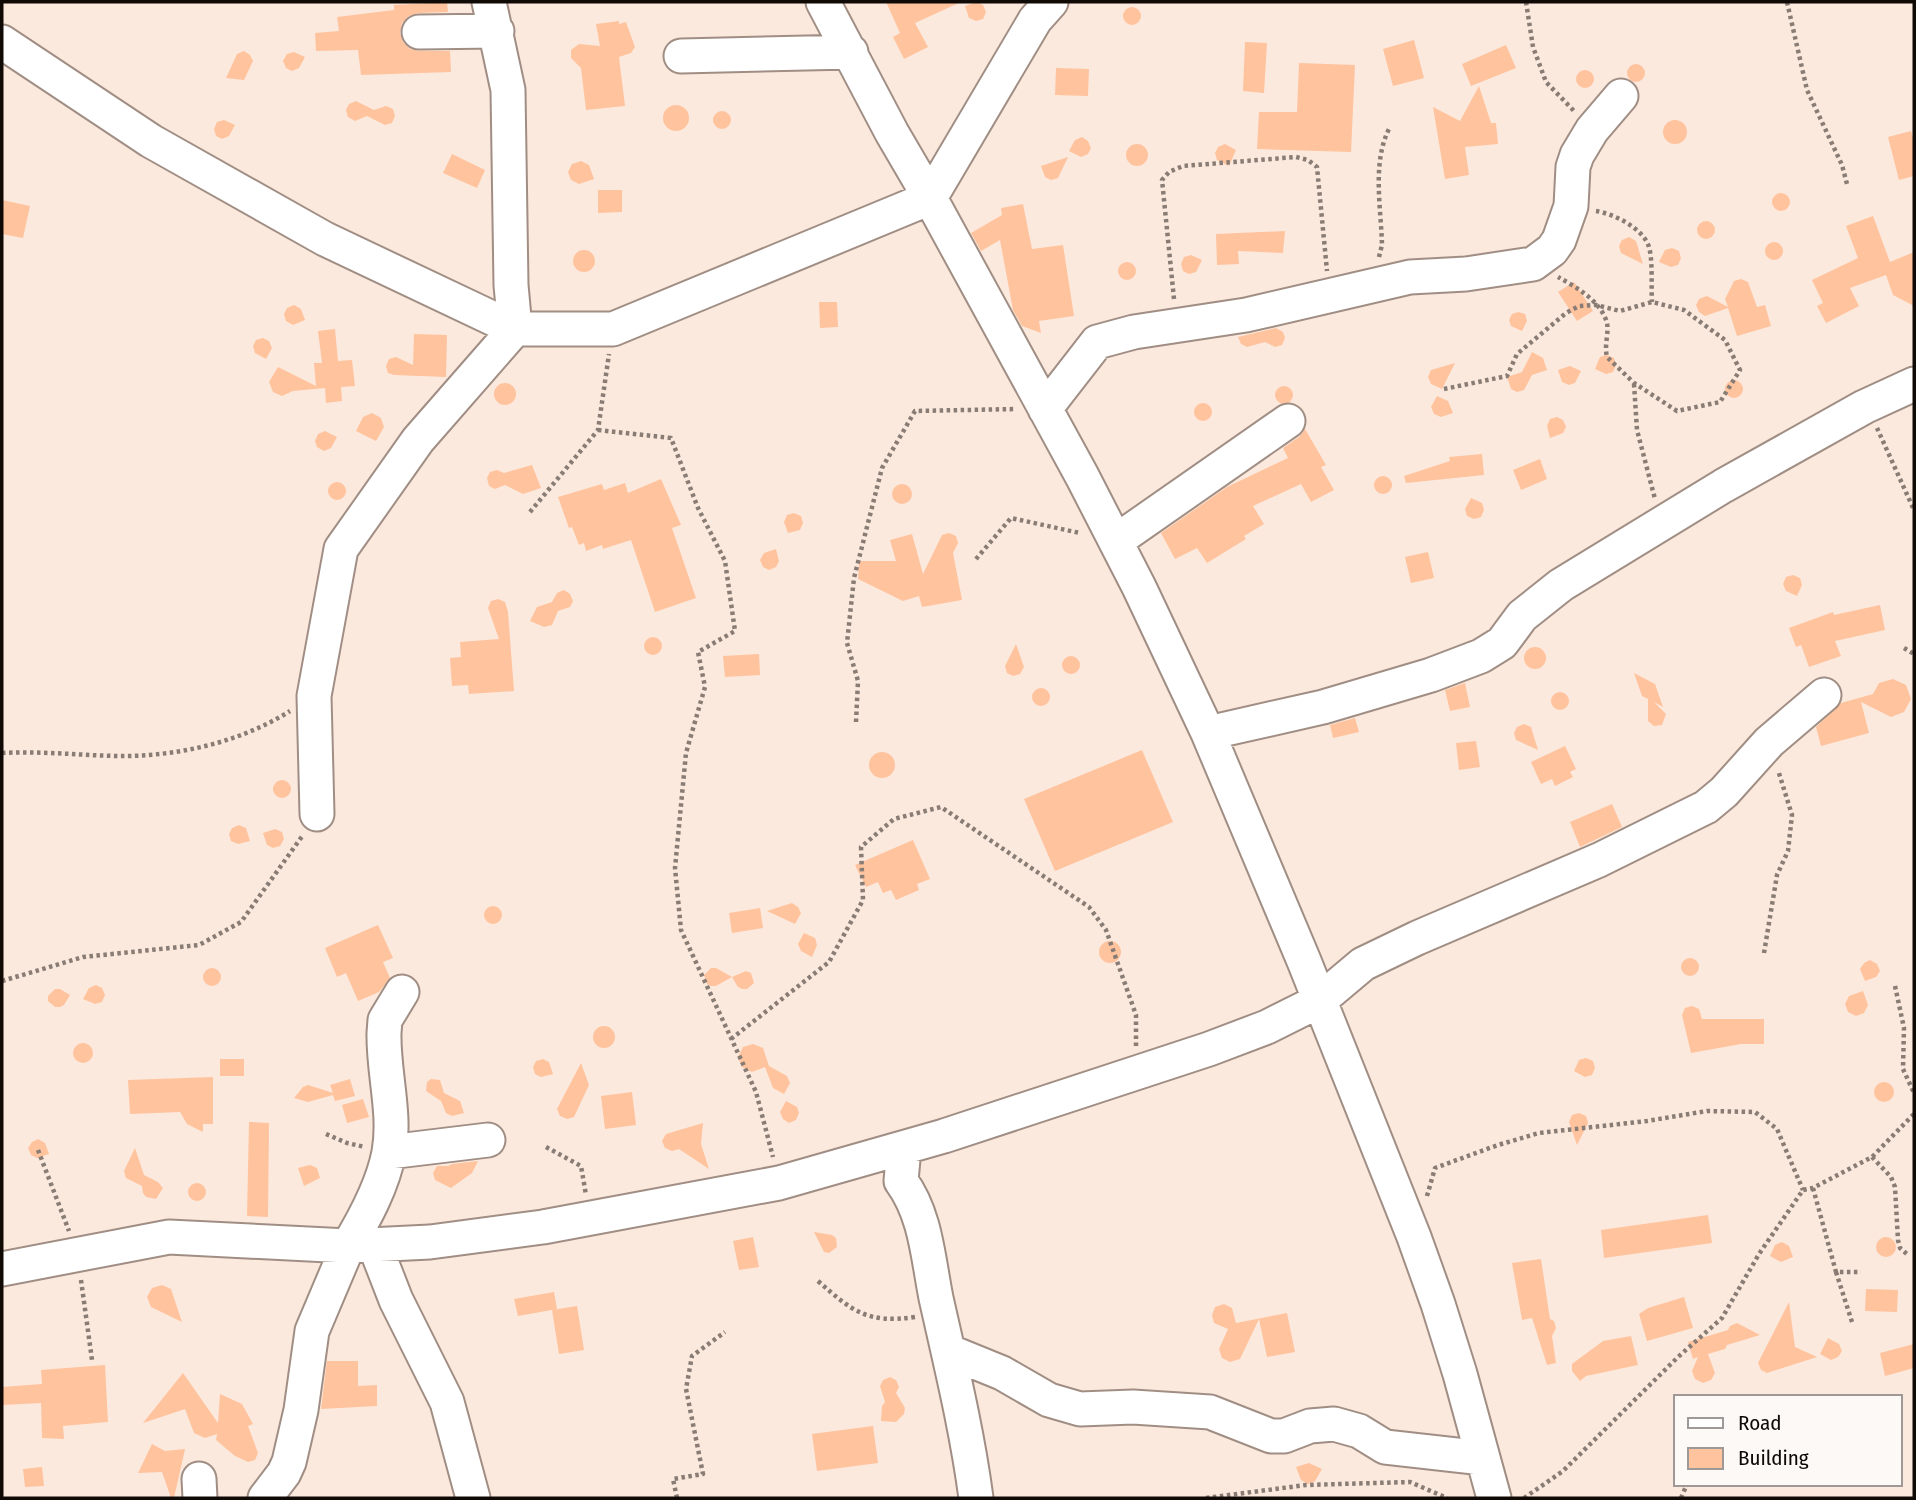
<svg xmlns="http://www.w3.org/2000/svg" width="1916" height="1500" font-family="'Fira Sans Condensed',sans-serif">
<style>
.building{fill:#ffc39e}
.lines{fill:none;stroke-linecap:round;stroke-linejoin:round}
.minor-casing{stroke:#a08e84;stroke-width:37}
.path{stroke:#887c74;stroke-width:4.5;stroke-dasharray:3.5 3.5;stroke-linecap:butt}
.minor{stroke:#fff;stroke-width:33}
</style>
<rect width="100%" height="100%" fill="#fce9dd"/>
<path class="building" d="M447,2L448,12L419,13L409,16L402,23L400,33L403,42L410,49L419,51H450L451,72L361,75L358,50L316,51L315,33L339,31L337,17L394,10V5Z
M886,2H961L915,23L928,47L904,59L893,37L900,33Z
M977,2L983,5L986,12L983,19L976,21L969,18L965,6Z
M1123 16a9 9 0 1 1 18 0a9 9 0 1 1-18 0Z
M619,21V24L626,22L635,47L631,53L619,57L625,106L586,110L581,68L571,58V50L579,44L600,46L596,24Z
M1414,40L1424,78L1393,86L1383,49Z
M1245,42L1267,43L1264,93L1243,91Z
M1506,45L1516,68L1471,86L1462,64Z
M244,51L250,55L253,61L244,80L226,78L237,54Z
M294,52L305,57L299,68L292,71L286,68L283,61L287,54Z
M1299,63L1355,65L1351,152L1257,149L1259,112H1297Z
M1627 73a9 9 0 1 1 18 0a9 9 0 1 1-18 0Z
M1056,68L1089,69L1088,96L1055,95Z
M1576 79a9 9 0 1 1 18 0a9 9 0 1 1-18 0Z
M1479,86L1491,123H1496L1498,144L1465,147L1469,175L1445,179L1433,107L1460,121Z
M356,101L374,110L386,106L393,109L395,116L392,123L385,125L367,116L355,121L348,117L346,110L349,104Z
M663 118a13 13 0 1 1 26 0a13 13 0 1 1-26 0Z
M713 120a9 9 0 1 1 18 0a9 9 0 1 1-18 0Z
M1663 132a12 12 0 1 1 24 0a12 12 0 1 1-24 0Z
M224,120L235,125L229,136L222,139L216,136L214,129L217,122Z
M1911,131L1914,142V176L1899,180L1888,137Z
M1082,137L1088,141L1091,148L1088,154L1081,157L1069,151L1075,140Z
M1126 155a11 11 0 1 1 22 0a11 11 0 1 1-22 0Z
M1225,144L1236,150L1229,166L1217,160L1215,153L1218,147Z
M452,154L485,170L477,188L443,173Z
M1068,157L1058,178L1051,180L1045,177L1041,166Z
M581,161L589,165L594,179L579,184L571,180L568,172L572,164Z
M598,190H622V212L598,213Z
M1772 202a9 9 0 1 1 18 0a9 9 0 1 1-18 0Z
M2,200L30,206L23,238L2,234Z
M1023,204L1032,249L1063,245L1074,316L1039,321L1041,333L1022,326L1013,310L1000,240L981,251L971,233L1002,215L1001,208Z
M1873,216L1890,262L1914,252V306L1893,295L1886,275L1850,288L1859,306L1826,323L1817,306L1823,303L1812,280L1858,258L1846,226Z
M1697 230a9 9 0 1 1 18 0a9 9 0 1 1-18 0Z
M1285,231L1283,253L1238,251L1239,264L1217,265L1216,234Z
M1629,237L1636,241L1643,264L1621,253L1619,246L1622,240Z
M1765 251a9 9 0 1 1 18 0a9 9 0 1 1-18 0Z
M1672,248L1679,251L1681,258L1678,265L1671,267L1659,262L1665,250Z
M573 261a11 11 0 1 1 22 0a11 11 0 1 1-22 0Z
M1191,255L1202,260L1196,272L1189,274L1183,271L1181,264L1184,257Z
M1118 271a9 9 0 1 1 18 0a9 9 0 1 1-18 0Z
M1741,279L1748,282L1757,307L1765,305L1771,326L1737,336L1728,308L1705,316L1699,312L1696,305L1699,299L1707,296L1728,307L1725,299L1734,281Z
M1574,282L1593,311L1577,321L1558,292Z
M819,302H837L838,327L820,328Z
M294,305L301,309L305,320L293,325L286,321L284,314L287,308Z
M1518,312L1525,314L1527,321L1522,331L1511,326L1509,320L1512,314Z
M1276,328L1283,332L1285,338L1282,345L1275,347L1265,342L1247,347L1241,344L1238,337Z
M335,329L338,361L352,360L355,386L341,387L342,401L326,403L325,388L293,391L282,396L273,392L269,382L278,367L316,386L314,363H322L318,331Z
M414,334L447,335L446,377L394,375L388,373L386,366L389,359L396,357L413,365Z
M263,338L269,341L272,348L266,359L255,353L253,346L256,340Z
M1532,352L1543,358L1547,370L1532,375L1524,390L1517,392L1511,389L1507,377L1522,372Z
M1607,355L1614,358L1616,365L1613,372L1606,374L1595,369L1600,357Z
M1455,363L1442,389L1431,384L1428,377L1431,370Z
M1570,366L1581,371L1575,383L1569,385L1562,382L1558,370Z
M1725 389a9 9 0 1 1 18 0a9 9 0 1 1-18 0Z
M494 394a11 11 0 1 1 22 0a11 11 0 1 1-22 0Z
M1275 395a9 9 0 1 1 18 0a9 9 0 1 1-18 0Z
M1437,396L1448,401L1453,413L1441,417L1434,414L1431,407Z
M1194 412a9 9 0 1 1 18 0a9 9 0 1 1-18 0Z
M372,413L381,418L384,427L376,441L356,431L363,417Z
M1557,417L1563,420L1566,427L1563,433L1550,438L1547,426L1550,419Z
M1305,429L1326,465L1321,467L1334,490L1311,502L1301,484L1253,506L1264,524L1244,536L1246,539L1207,563L1197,548L1175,559L1161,533L1227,487L1288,458L1283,448L1299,437Z
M325,431L337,437L331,448L324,451L317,447L315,441L318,434Z
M1482,454L1484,475L1406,483L1404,476L1450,461L1449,457Z
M1540,459L1547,479L1521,490L1513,470Z
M532,465L541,488L523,494L505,485L495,489L489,486L487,478L490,472L497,470L504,473Z
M1374 485a9 9 0 1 1 18 0a9 9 0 1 1-18 0Z
M661,479L681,525L672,528L696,598L655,612L631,540L603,549L602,545L586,551L584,543L579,545L572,527L569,528L558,497L602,484L604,490L625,483L628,493Z
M328 491a9 9 0 1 1 18 0a9 9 0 1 1-18 0Z
M892 494a10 10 0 1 1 20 0a10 10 0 1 1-20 0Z
M1471,498L1482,503L1484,510L1481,517L1474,519L1467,516L1465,509Z
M794,513L801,516L803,523L800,530L788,533L784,522L787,515Z
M949,533L956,536L958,543L953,553L962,600L922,607L919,596L903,601L858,579L859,561H896L890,540L912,534L923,574L942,535Z
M776,549L779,561L776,567L769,570L763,567L760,560L764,553Z
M1428,552L1434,578L1411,583L1405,557Z
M1793,575L1800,578L1802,585L1797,596L1786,591L1783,584L1786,577Z
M564,590L570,594L573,601L570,607L558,611L552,625L544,627L530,621L537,607L552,602L557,593Z
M498,599L505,602L508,612L514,691L469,694L468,685L452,686L450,658L461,657L460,642L499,639L488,608L491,601Z
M1880,605L1885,630L1835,641L1841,656L1809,667L1801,645L1796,647L1789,628L1833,612L1834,615Z
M644 646a9 9 0 1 1 18 0a9 9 0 1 1-18 0Z
M1016,644L1024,667L1020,674L1013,676L1007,673L1005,666Z
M1524 658a11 11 0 1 1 22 0a11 11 0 1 1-22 0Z
M759,654L760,675L725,677L723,656Z
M1062 665a9 9 0 1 1 18 0a9 9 0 1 1-18 0Z
M1634,673L1655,684L1663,707L1654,702L1666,714L1662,725L1654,726L1648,721V699L1642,696Z
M1893,679L1906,685L1911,699L1904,712L1891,717L1861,702L1869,733L1821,746L1816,727L1841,703L1873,694L1879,683Z
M1465,683L1470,707L1450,711L1445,690Z
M1032 697a9 9 0 1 1 18 0a9 9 0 1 1-18 0Z
M1551 701a9 9 0 1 1 18 0a9 9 0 1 1-18 0Z
M1355,718L1359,732L1333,738L1330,725Z
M1524,724L1531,727L1538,750L1516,740L1514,733L1517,727Z
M1476,741L1480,767L1459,770L1456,743Z
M1565,746L1576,769L1570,772L1573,777L1555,786L1552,779L1541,784L1531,762Z
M1142,750L1173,822L1055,871L1024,799Z
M869 765a13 13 0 1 1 26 0a13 13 0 1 1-26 0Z
M273 789a9 9 0 1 1 18 0a9 9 0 1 1-18 0Z
M1612,804L1622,827L1580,847L1570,822Z
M239,825L246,828L250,841L238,844L231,841L229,834L232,828Z
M275,829L282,832L284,839L280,846L273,848L267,845L263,833Z
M913,840L930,879L917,884L919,890L896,900L891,890L883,893L878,882L866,887L855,865Z
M792,903L798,907L801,913L795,924L767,911Z
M484 915a9 9 0 1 1 18 0a9 9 0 1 1-18 0Z
M760,908L763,928L732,933L729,913Z
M378,925L393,958L383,962L390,978L379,992L358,1001L346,973L337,977L325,948Z
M804,933L815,938L817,945L812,957L801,951L798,944Z
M1099 952a11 11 0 1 1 22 0a11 11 0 1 1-22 0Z
M1681 967a9 9 0 1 1 18 0a9 9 0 1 1-18 0Z
M1870,960L1877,964L1880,971L1876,977L1865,981L1860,969L1864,963Z
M203 977a9 9 0 1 1 18 0a9 9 0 1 1-18 0Z
M711,968H716L732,977L746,971L751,973L754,983L747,989H742L738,987L732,977L716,986H711L707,984L704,975Z
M96,985L102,988L105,995L102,1002L95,1004L83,999L89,988Z
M55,989H60L70,995L64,1005L60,1007H55L48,1001V996Z
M1863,991L1868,1005L1864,1013L1856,1016L1848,1012L1845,1004L1849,996Z
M1692,1006L1699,1009L1702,1019H1764V1044H1741L1691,1053L1682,1015L1685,1008Z
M593 1037a11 11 0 1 1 22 0a11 11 0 1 1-22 0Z
M73 1053a10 10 0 1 1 20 0a10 10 0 1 1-20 0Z
M753,1044L763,1048L769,1066L787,1076L790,1083L784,1094L773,1088L765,1067L752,1072L742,1067L738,1057L743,1047Z
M1586,1058L1593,1061L1595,1068L1592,1075L1585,1077L1574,1071L1579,1060Z
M220,1059H244V1076H220Z
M543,1059L549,1062L553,1074L541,1077L535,1074L533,1067L536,1061Z
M581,1063L589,1085L574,1117L567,1119L560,1116L557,1109Z
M213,1077V1124H203V1132L187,1124L180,1112L130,1114L128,1080Z
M350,1079L355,1096L335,1101L333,1095L308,1102L294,1098L303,1087L308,1085L333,1093L330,1085Z
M431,1079L440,1080L444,1093L460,1101L464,1113L452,1116L446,1113L441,1101L426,1091L427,1082Z
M1874 1092a10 10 0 1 1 20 0a10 10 0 1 1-20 0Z
M632,1092L636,1125L605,1129L601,1096Z
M363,1099L369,1117L347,1123L342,1105Z
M786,1101L797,1107L799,1113L796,1120L789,1123L783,1119L780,1112Z
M1579,1113L1586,1116L1588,1123L1577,1145L1569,1122L1572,1115Z
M249,1122L269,1123L268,1217L247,1216Z
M703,1123L701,1144L709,1169L679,1149L672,1151L665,1148L662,1141L666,1134Z
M38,1139L45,1143L49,1154L37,1158L31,1155L28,1148L32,1142Z
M135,1148L144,1175L158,1182L163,1188L156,1199L146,1197L143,1193L142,1186L126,1178L124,1171Z
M478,1161L472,1173L451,1188L435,1180L433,1173L437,1166H448L452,1164Z
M310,1165L317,1168L320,1178L304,1186L298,1168Z
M188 1192a9 9 0 1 1 18 0a9 9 0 1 1-18 0Z
M1708,1215L1712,1243L1604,1258L1601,1230Z
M814,1232L832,1235L836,1238L837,1247L829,1253L824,1252Z
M1876 1247a10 10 0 1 1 20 0a10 10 0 1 1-20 0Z
M753,1237L759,1267L739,1270L733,1241Z
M1782,1242L1789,1246L1793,1257L1781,1262L1770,1256L1775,1245Z
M1541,1259L1550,1319L1554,1321L1556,1328L1552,1336L1556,1363L1547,1365L1532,1318L1522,1320L1512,1263Z
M162,1285L171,1289L182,1322L151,1307L147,1297L152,1288Z
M1866,1289L1898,1290L1897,1312L1865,1311Z
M554,1292L557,1309L518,1316L514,1299Z
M1684,1297L1693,1328L1647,1341L1639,1314L1648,1308Z
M1789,1302L1795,1347L1817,1357L1767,1373L1761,1370L1758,1363Z
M1224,1304L1232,1308L1236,1323L1287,1313L1295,1352L1267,1357L1259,1319L1240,1359L1230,1362L1222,1358L1219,1349L1228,1329L1214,1323L1212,1315L1215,1307Z
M577,1306L584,1350L559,1354L552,1310Z
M1737,1323L1760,1335L1727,1345L1725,1349L1708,1354L1715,1373L1711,1380L1703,1383L1695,1379L1692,1371L1698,1357L1693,1359L1688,1342L1728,1330L1730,1326Z
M1631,1336L1638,1365L1586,1376L1580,1381L1572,1371V1364L1603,1341Z
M1828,1338L1839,1344L1842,1351L1838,1357L1831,1360L1820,1354Z
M1914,1344V1368L1885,1376L1880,1353Z
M327,1361H358V1386L377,1385V1406L321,1409Z
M105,1365L108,1422L63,1426L64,1439L42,1438L41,1403L2,1405V1387L42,1384L41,1370Z
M183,1373L218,1423L220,1394L242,1404L253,1424L248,1426L258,1453L255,1460L248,1462L235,1456L216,1440L217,1434L205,1438L194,1433L185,1409L143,1423Z
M890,1377L896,1380L899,1387L896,1393L905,1408L904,1414L896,1422L881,1421L882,1406L885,1402L880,1386L883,1380Z
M873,1426L878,1463L817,1471L812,1434Z
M152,1444L165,1451L185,1449L174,1498H171L162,1472L138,1473Z
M1309,1463L1322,1469L1315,1481L1308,1484L1301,1480L1296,1467Z
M42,1467L44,1486L25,1487L23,1469Z"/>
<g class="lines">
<g class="minor-casing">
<path id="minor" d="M823,2L892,133L930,198L1082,476L1139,587L1208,733L1304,961L1414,1237L1438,1304L1460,1374L1494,1498
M419,32L497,31
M2,42L151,141L325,239L515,329H613L930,198L1035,20L1051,2
M681,56L851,52
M1045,409L1097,342L1134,332L1246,315L1410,277L1466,274L1533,264L1552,250L1559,240L1571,206L1573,167L1577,155L1592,130L1621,96
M1116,541L1288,421
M1208,733L1323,707L1431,675L1481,656L1502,643L1522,616L1561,585L1723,486L1864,407L1914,384
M317,814L314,696L341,549L418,440L515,329L511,285L508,90L489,2
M904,1148L901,1181C926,1215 928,1258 936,1298C951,1365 967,1430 976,1498
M389,1152L488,1140
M375,1246L396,1300L447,1402L473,1498
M2,1269L169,1237L348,1246C365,1218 383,1185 389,1152C396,1113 383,1072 384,1033L385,1020L402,992
M948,1351L1002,1373L1049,1400L1080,1409L1133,1407L1210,1412L1271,1436H1284L1310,1426L1334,1424L1359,1431L1385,1447L1483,1458
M199,1479L200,1498
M265,1498L284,1473L289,1462L301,1410L312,1331L348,1246L430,1242L543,1227L779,1183L944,1136L1209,1049L1267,1027L1319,1001L1363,964L1417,938L1599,860L1706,807L1724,792L1769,742L1824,695"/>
</g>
<path class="path" d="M1526,2L1533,47L1546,82L1575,112
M1787,2L1807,90L1842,165L1847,184
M1596,211C1614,214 1643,228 1649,247C1653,261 1651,287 1652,302
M1379,257L1382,245C1381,207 1372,163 1389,129
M1174,299L1162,180L1169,172L1183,166L1296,157L1308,160L1317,167L1327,271
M1634,384L1637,430L1655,499
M1444,389L1507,376L1517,354L1566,313L1579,306L1596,305L1620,311L1652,302L1684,310L1725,340L1740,370L1720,402L1677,411L1634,383L1607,357C1604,345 1609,333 1607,323C1601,301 1576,287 1558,277
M1877,428L1914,510
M598,430L671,438L698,508L725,561L735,631L698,652L705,687L686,753L675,868L681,930L756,1092L773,1157
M530,512L598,430L609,354
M976,559L1011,518L1080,533
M1904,648L1914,654
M856,722L858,681L847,643L854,578L882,468L915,411L1016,409
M2,753C40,751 77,755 115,756C175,757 239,743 290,711
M1764,953L1777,875L1788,851L1792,815L1778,770
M2,981L83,957L199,945L241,922L303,835
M1895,986L1904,1028L1903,1069L1914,1093
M731,1039L829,962L863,900L861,847L894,819L941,807L1089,907L1106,930L1136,1015V1046
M326,1134L347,1143L365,1147
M546,1147L581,1166L586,1195
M38,1150L69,1231
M1872,1157L1891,1177L1895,1187L1898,1240L1900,1248L1908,1255
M1813,1188L1836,1272H1861
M1427,1196L1435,1168L1498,1145L1539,1133L1647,1121L1707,1111L1755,1112L1777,1129L1803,1190
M1836,1272L1852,1322
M81,1280L92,1360
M818,1281C852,1311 867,1324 915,1317
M1718,1397V1394
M677,1498L673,1479L703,1474L686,1389L692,1356L725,1332
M1206,1498L1306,1485L1410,1482L1447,1498
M1524,1498L1563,1471L1678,1357L1722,1318L1759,1254L1803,1190L1813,1188L1872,1157L1914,1114
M1681,1498L1687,1484"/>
<use href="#minor" class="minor"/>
</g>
<rect width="1916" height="1500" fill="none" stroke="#100a07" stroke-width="7"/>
<rect x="1674" y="1395" width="228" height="91" fill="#fdf9f7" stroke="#9e9997" stroke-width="2"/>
<rect x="1688" y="1418" width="35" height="10" fill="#ffffff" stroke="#9e9997" stroke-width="2"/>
<text x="1738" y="1430" font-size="21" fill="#100a07">Road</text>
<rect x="1688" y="1448" width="35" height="21" fill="#ffc39e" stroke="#9e9997" stroke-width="2"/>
<text x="1738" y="1465" font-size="21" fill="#100a07">Building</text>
</svg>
